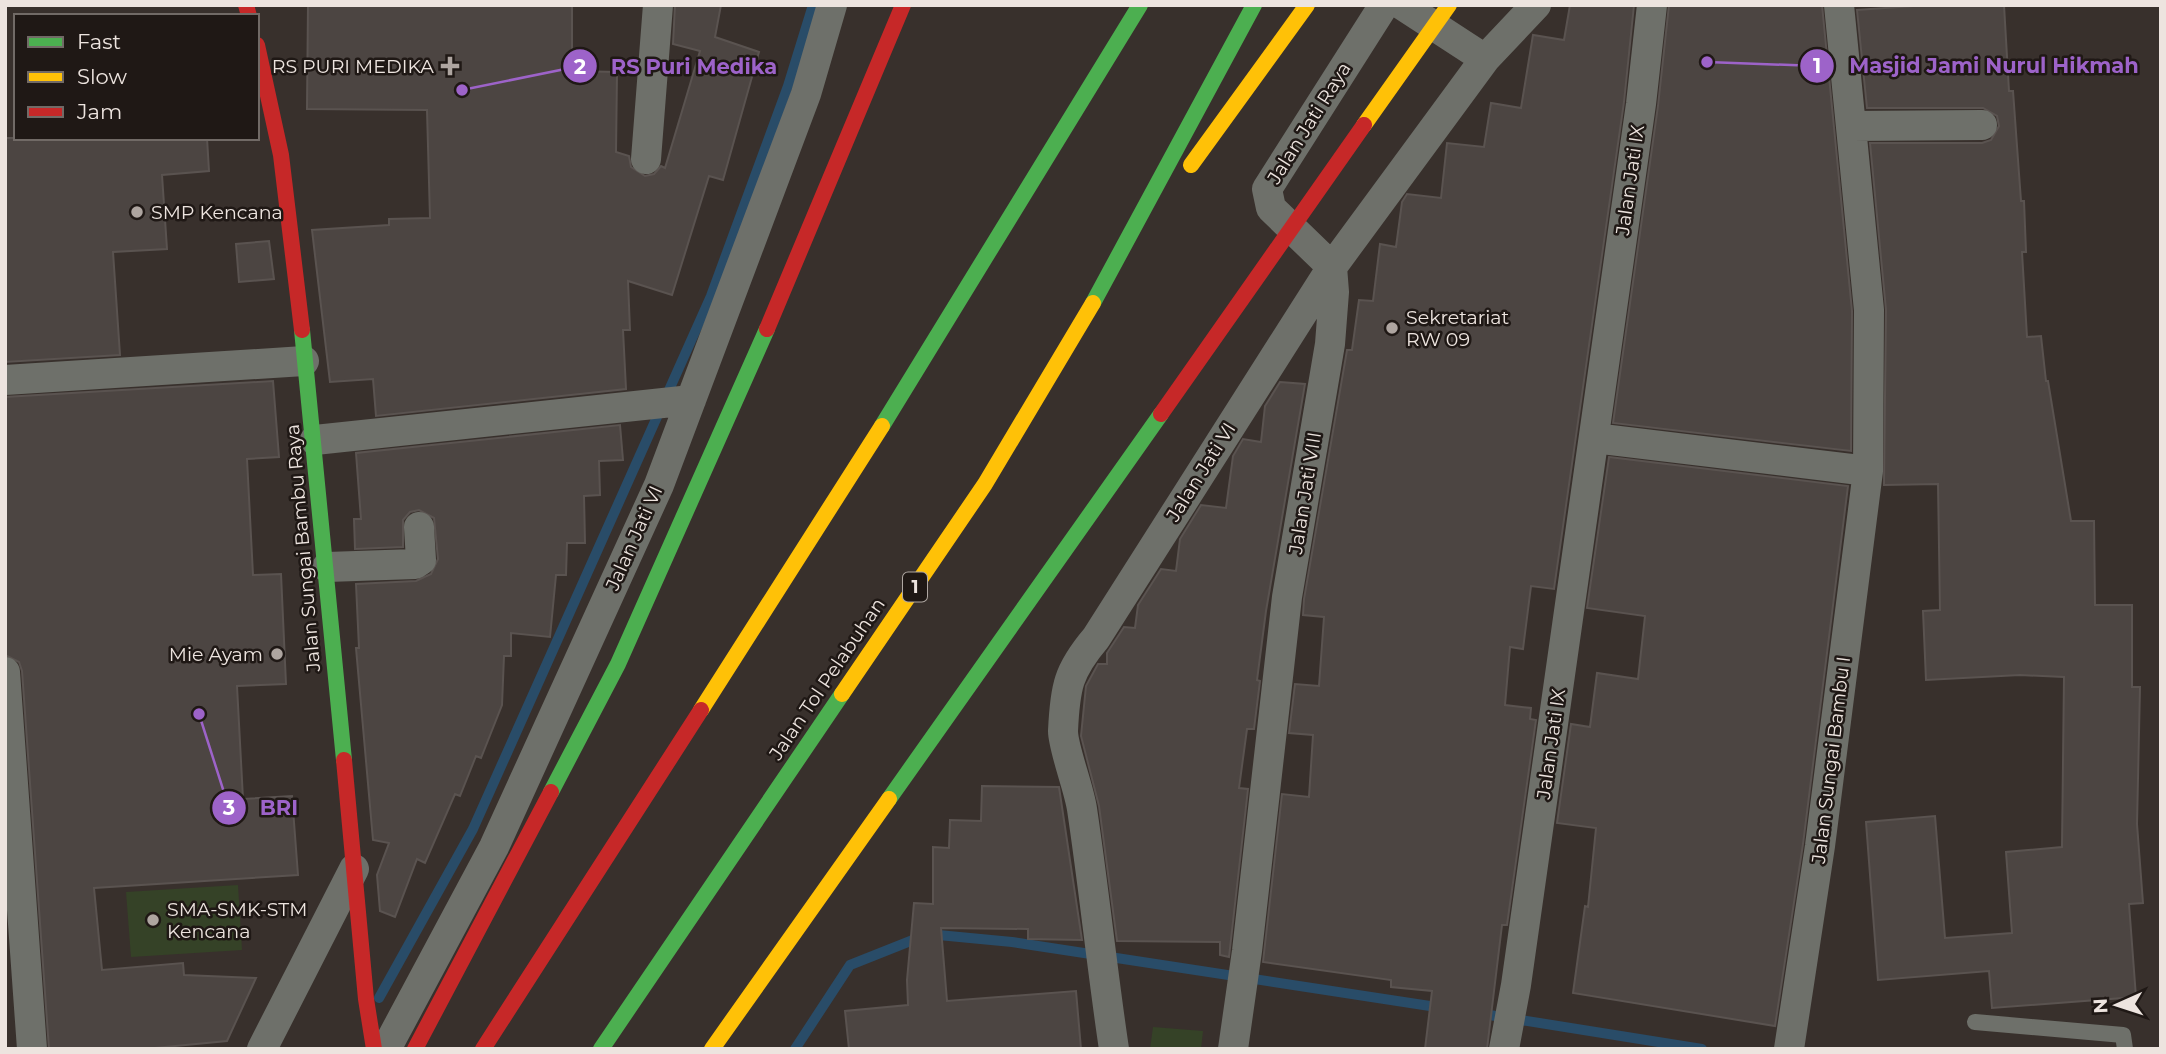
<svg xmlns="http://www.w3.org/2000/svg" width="2166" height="1054" font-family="Montserrat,sans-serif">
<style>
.green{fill:#354227}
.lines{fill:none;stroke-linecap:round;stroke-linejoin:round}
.stream{stroke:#294c68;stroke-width:10}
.building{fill:#4c4542;stroke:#5a5350;stroke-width:2}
.lane{stroke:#6e706a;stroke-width:16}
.street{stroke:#6e706a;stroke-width:30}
.fast{stroke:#4caf50;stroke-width:16}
.slow{stroke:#ffc107;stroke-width:16}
.jam{stroke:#c62828;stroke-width:16}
.fast-bridge{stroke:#4caf50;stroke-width:16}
.slow-bridge{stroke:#ffc107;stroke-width:16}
.jam-bridge{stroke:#c62828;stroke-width:16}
.poi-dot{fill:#aea5a0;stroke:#1f1815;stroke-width:2.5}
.labels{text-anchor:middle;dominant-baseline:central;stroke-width:5;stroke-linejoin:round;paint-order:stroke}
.shield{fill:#1f1815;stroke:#afa7a2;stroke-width:2}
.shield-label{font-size:18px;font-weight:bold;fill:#ede4df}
.poi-label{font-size:19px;fill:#ede4df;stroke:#1f1815;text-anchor:start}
.street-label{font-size:19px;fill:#ede4df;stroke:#1f1815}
.leader{fill:none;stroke:#9d63c9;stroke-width:2.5}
.callout-dot{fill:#9d63c9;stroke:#1f1815;stroke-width:2.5}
.mark-label{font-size:21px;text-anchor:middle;font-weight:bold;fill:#fff}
.callout-label{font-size:21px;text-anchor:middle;font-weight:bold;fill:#9d63c9;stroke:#1f1815;stroke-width:5;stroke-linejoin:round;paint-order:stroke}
</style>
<rect width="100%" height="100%" fill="#38302c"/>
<path class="green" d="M238,885L242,950L131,957L126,892Z
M1153,1027L1203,1031L1201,1049H1150Z"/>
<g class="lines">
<path class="stream" d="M379,998L473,829L711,296L788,86L813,5
M1477,1013L1702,1049
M795,1049L850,965L928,934L1012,942L1443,1008"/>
</g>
<path class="building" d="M308,5H572V71L617,72L616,152L629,156L631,167L645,176L654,174L661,166L665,168L700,51L673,44L675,5H721L715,37L759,52L723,180L709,176L672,295L628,281L630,330H623L626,389L376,416L373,379L330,382L312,230L389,225V219L430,218L427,110L307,109Z
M1570,5H1634L1624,102L1554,589L1531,586L1523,649L1510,647L1505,705L1531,708L1530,719L1536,720L1507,925H1502L1487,1049H1425L1432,991L1391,987V980L1263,962L1282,794L1309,797L1313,735L1289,733L1295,684L1319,686L1324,617L1303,615L1304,599L1347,350H1352L1359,300L1373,301L1380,244L1396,247L1402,202L1407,194L1441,198L1447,143L1484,147L1491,103L1521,108L1533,35L1564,40Z
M1669,5H1822L1852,311L1851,451L1613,423L1658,106Z
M1928,5H2004L2009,91H2013L2021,201H2024L2026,252H2022L2027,337L2041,336L2046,381H2048L2071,521H2094L2095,605H2132V687H2140L2137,824L2143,903L2129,904L2136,997L1992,1008L1989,971L1878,980L1866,822L1935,816L1945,938L2012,933L2006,852L2062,847L2064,677L2020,675L1926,680L1923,611L1940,610L1938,484L1884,485L1886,310L1870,143H1982L1991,140L1999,126L1997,116L1983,108H1867L1857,10Z
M5,138H207L209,171L162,175L167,249L113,252L120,355L5,362Z
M269,241L274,279L239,282L236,244Z
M273,381L279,457L247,459L253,575L281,574L286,684L237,686L243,799L292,796L298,875L94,888L102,970L183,963L184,975L256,978L227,1041L144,1049H49L22,671L19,662L5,655V397Z
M1280,382L1305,384L1266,611L1257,680L1260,681L1254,729H1247L1239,788L1248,789L1229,957L1220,955V942L1117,941L1099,806L1081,736L1086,686L1098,664H1107V653L1124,627L1135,628L1138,605L1161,569L1176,571L1180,539L1201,505L1226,508L1233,456L1243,439L1261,442L1265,406Z
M620,425L623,460L599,461L600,495L584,496L585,543H567L566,575H556L550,637L511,633V656H504L502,705L481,758L476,756L460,796L455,794L425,863L417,859L395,917L380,911L377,875L389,843L373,840L356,648H359L356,584L416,581L431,574L438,559L434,518L419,510L410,512L403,520V547L355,549L354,519H361L356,453Z
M1609,457L1848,486L1803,844L1775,1026L1573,993L1585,906L1588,907L1596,828L1557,823L1571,724L1590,727L1597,673L1638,679L1645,616L1587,608Z
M982,786L1059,787L1082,940L1028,939V929L941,928L947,1001L1076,991L1081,1049H849L845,1011L908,1005L907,980L914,903L933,904V847L949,848L950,820L981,821Z"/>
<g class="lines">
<path class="lane" d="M1975,1022L2123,1035L2125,1049"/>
<path class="street" d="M1402,5L1485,59
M1852,126L1982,125
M646,159L658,5
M1332,267L1271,208L1267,189L1384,5
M5,380L304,361
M1594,438L1868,471
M315,440L691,400
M327,567L415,564L421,560L419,527
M5,672L32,1049
M262,1049L354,869
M386,1049L494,847L659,485L806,94L832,5
M1114,1049C1102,969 1094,889 1082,809C1079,788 1063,748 1063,731C1065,687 1068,671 1096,638L1332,267L1485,59L1536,5
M1233,1049L1247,951L1287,597L1330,344L1334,292L1332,267
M1504,1049L1516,985L1641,104L1652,5
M1789,1049L1820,846L1868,471L1869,310L1839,5"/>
<path class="fast" d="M1093,303L1254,5
M302,330L344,760
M882,426L1140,5
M551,792L618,664L767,329
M601,1049L842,694"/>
<path class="slow" d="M1191,165L1307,5
M842,694L985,484L1093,303
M701,710L882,426"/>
<path class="jam" d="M246,5L249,16
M257,45L281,155L302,330
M767,329L903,5
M344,760L366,999L374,1049
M415,1049L551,792
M483,1049L701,710"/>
<path class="fast-bridge" d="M889,799L1161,414"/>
<path class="slow-bridge" d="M1364,125L1449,5
M712,1049L889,799"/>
<path class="jam-bridge" d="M1161,414L1364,125"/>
</g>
<g class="poi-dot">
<path d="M446.5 55.5h7v7h7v7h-7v7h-7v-7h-7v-7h7z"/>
<circle cx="137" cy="212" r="7"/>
<circle cx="1392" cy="328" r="7"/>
<circle cx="277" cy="654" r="7"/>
<circle cx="153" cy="920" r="7"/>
</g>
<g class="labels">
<rect class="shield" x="903" y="572.5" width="24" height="29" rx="5"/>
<g class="shield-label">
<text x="915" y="587">1</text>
</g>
<g class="poi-label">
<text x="434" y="66" text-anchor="end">RS PURI MEDIKA</text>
<text x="151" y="212">SMP Kencana</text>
<text x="1406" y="317">Sekretariat<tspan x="1406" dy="22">RW 09</tspan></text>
<text x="263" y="654" text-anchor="end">Mie Ayam</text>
<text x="167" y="909">SMA-SMK-STM<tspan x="167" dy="22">Kencana</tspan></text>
</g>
<g class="street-label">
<text transform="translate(1309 123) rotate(-58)">Jalan Jati Raya</text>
<text transform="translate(1630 180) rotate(-82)">Jalan Jati IX</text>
<text transform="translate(1201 472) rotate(-58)">Jalan Jati VI</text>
<text transform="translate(1305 493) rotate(-81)">Jalan Jati VIII</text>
<text transform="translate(634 538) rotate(-66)">Jalan Jati VI</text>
<text transform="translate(303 548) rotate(-95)">Jalan Sungai Bambu Raya</text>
<text transform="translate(827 679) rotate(-56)">Jalan Tol Pelabuhan</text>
<text transform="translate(1551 744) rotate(-82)">Jalan Jati IX</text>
<text transform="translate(1831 760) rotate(-83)">Jalan Sungai Bambu I</text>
</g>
</g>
<path class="leader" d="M1707 62L1817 66M462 90L580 66M199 714L229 808"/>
<g class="callout-dot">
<circle cx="1707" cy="62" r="7"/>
<circle cx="462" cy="90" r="7"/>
<circle cx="199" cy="714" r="7"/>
<circle cx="1817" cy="66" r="18"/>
<circle cx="580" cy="66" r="18"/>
<circle cx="229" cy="808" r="18"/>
</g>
<g class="mark-label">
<text x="1817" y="73">1</text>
<text x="580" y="74">2</text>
<text x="229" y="815">3</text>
</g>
<g class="callout-label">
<text x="1994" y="73">Masjid Jami Nurul Hikmah</text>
<text x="694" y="74">RS Puri Medika</text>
<text x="279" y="815">BRI</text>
</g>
<rect width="2166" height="1054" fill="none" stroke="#ede4df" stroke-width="14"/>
<rect x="14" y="14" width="245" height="126" fill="#1f1815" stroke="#716a66" stroke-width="2"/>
<rect x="28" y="37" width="35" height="10" fill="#4caf50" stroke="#716a66" stroke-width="2"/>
<text x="77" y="49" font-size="21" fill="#ede4df">Fast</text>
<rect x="28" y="72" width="35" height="10" fill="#ffc107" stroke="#716a66" stroke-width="2"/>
<text x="77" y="84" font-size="21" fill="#ede4df">Slow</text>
<rect x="28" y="107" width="35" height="10" fill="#c62828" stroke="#716a66" stroke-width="2"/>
<text x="77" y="119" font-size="21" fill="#ede4df">Jam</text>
<g transform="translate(2117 1005) rotate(267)" stroke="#1f1815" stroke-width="5" paint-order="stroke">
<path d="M0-5L12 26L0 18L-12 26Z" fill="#ede4df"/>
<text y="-10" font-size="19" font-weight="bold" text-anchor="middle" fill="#ede4df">N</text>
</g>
</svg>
